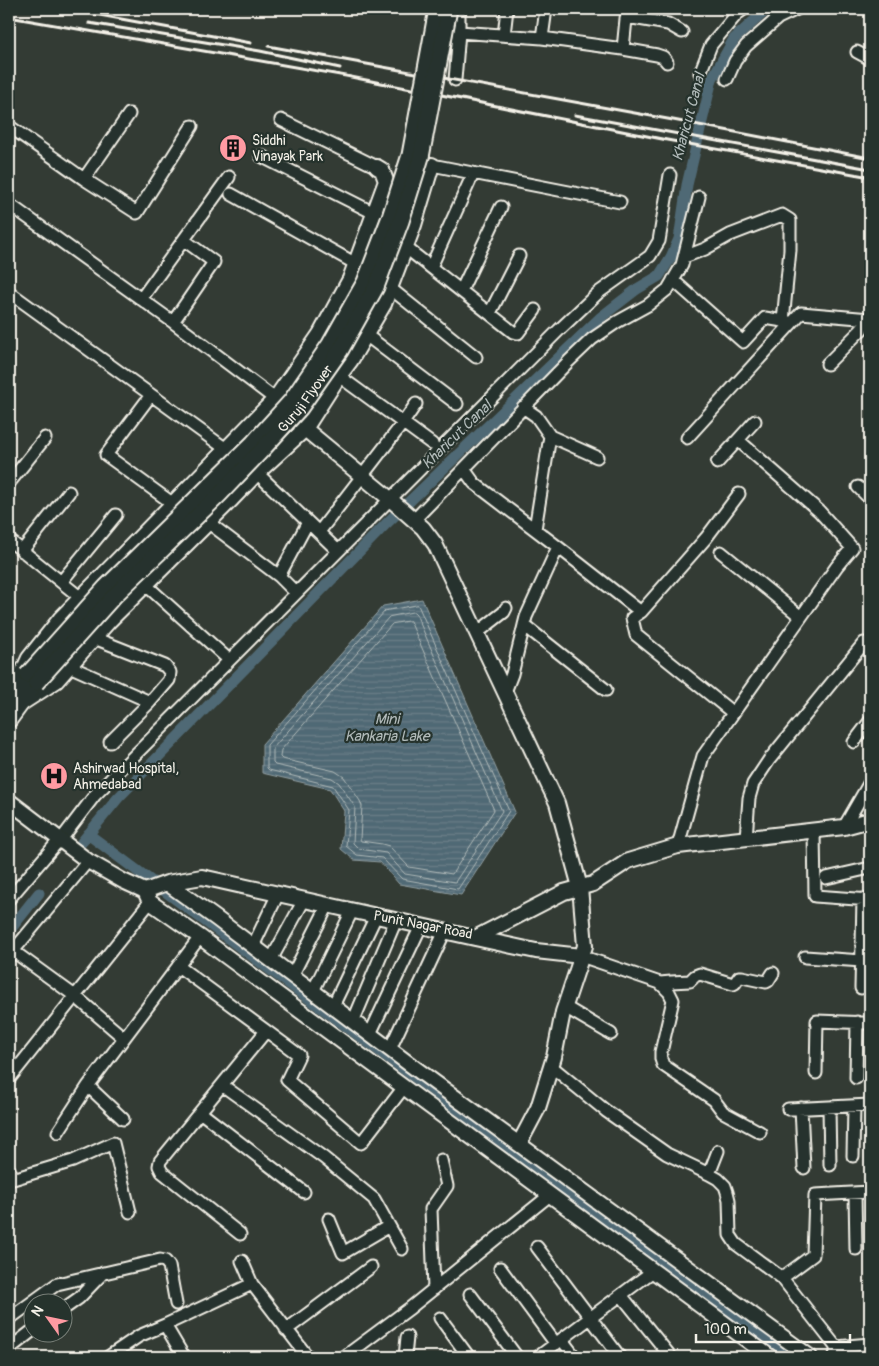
<svg xmlns="http://www.w3.org/2000/svg" width="879" height="1366" font-family="Pangolin,sans-serif">
<style>
.water{fill:url(#water-rules);stroke:#929fa2}
.lines{fill:none;stroke-linecap:round;stroke-linejoin:round}
.shore{stroke:#b2bbba;stroke-width:1}
.canal{stroke:#506974;stroke-width:11}
.minor-casing{stroke:#f4f1e8;stroke-width:15}
.tertiary-casing{stroke:#f4f1e8;stroke-width:18}
.secondary-casing{stroke:#f4f1e8;stroke-width:19}
.minor{stroke:#26332d;stroke-width:11}
.tertiary{stroke:#26332d;stroke-width:14}
.secondary{stroke:#26332d;stroke-width:15}
.rail{stroke:#f4f1e8;stroke-width:3}
.secondary-bridge-casing{stroke:#f4f1e8;stroke-width:19;stroke-linecap:butt}
.secondary-bridge{stroke:#26332d;stroke-width:15}
.labels{text-anchor:middle;dominant-baseline:central;stroke-width:4.5;stroke-linejoin:round;paint-order:stroke}
.poi-label{font-size:14px;fill:#f4f1e8;stroke:#26332d;text-anchor:start}
.street-label{font-size:14px;fill:#f4f1e8;stroke:#26332d}
.water-label{font-size:15px;font-style:italic;fill:#b2bbba;stroke:#26332d}
</style>
<defs>
<pattern id="water-rules" width="6" height="5" patternUnits="userSpaceOnUse" patternTransform="scale(1.25)"><rect width="6" height="5" fill="#506974"/><path d="M0 2.5h6" fill="none" stroke="#6a7f88"/></pattern>
</defs>
<rect width="100%" height="100%" fill="#333b34"/>
<filter id="ink" filterUnits="userSpaceOnUse"><feTurbulence type="fractalNoise" baseFrequency=".02" numOctaves="2"/><feDisplacementMap in="SourceGraphic" scale="10" xChannelSelector="R" yChannelSelector="G"/><feConvolveMatrix kernelMatrix="1 2 1 2 8 2 1 2 1" color-interpolation-filters="sRGB"/></filter>
<g filter="url(#ink)">
<path class="water" d="M422,599L515,812L461,895L399,884L380,862L354,860L341,849L344,811L330,789L262,773V744L383,606Z"/>
<g class="lines">
<path class="shore" d="M418,605L509,811L458,889L402,879L382,858L357,855L346,846L349,810L333,786L269,770L267,768V745L385,611Z
M414,612L416,614L502,811L455,882L405,874L386,853L359,849L353,843L355,807L339,783L332,778L275,765L273,763V748L389,617Z
M410,621L494,810L452,874L409,867L389,846L382,844L361,841L360,839L362,806L360,801L344,777L335,771L282,759L280,757L281,750L392,624Z"/>
<path class="canal" d="M88,834L791,1357
M82,842L118,798L386,524L601,317L637,289L659,276L671,257L679,239L687,185L712,79L734,39L767,9
M9,931L39,893"/>
<g class="minor-casing">
<path id="minor" d="M627,17L668,24L682,32
M459,32L542,38L623,49L657,55L663,57L667,62
M504,35L507,9
M542,38L546,9
M623,49L627,9
M857,52L870,59
M700,73L711,45L737,14L744,9
M727,79L735,61L746,46L778,18L797,9
M455,80L459,32V9
M281,120L377,167
M9,126L84,179L137,213L192,126
M261,156L374,213
M432,165L620,202
M84,179L129,114
M231,194L356,264
M9,204L173,322L275,399
M405,247L513,332L518,333L535,310
M684,257L705,249L730,235L782,215L790,220V250L783,321
M431,267L473,174
M673,280L743,342L765,318L789,322
M390,288L476,357
M461,291L501,207
M9,292L226,449
M141,299L229,177
M490,313L519,256
M173,322L214,262L184,240
M366,335L457,404
M827,364L862,329L866,319
M339,376L432,444
M151,395L106,455L172,503
M523,407L536,416L550,436L535,529
M550,436L597,457
M687,438L801,313L870,319
M717,463L755,421
M464,469L474,483L558,547L526,617L512,674L505,692
M257,473L338,551
M9,483L45,438
M858,487L870,499
M414,520L569,361L592,339L617,322L648,305L668,289L682,265L699,197
M209,523L279,576L308,522
M319,532L403,423L416,404
M9,540L81,598
M558,547L641,612L706,538L739,494
M22,551L69,492
M721,552L801,617
M279,576L296,593
M61,582L116,515
M146,585L229,660
M641,612L632,618L636,635L733,713
M524,625L606,690
M477,633L504,612L506,608
M69,666L150,702L169,680L170,672L165,666L94,638
M110,742L150,702
M854,742L870,721
M844,827L870,782
M814,831L815,896L870,900
M746,838L749,798L753,784L769,760L864,643L870,648
M678,846L703,756L837,566L852,548L819,511L738,440
M826,878L870,868
M9,899L55,845L60,841L95,795L559,330L598,293L650,256L659,241L670,175
M253,946L278,894
M13,951L75,996L124,1038
M9,956L88,861
M581,956L660,983L671,982L690,981L695,976L700,974L733,984L735,983L739,977H742L766,982L768,981L773,973
M805,957L862,961
M271,960L304,900
M178,966L299,1055L287,1080L361,1143L404,1087
M292,976L328,905
M660,983L669,992L673,1000L661,1052V1059L663,1065L714,1100L723,1112L760,1132
M861,988L863,899
M313,991L352,911
M333,1006L376,916
M565,1007L611,1034
M353,1022L396,920
M370,1034L421,926
M390,1049L445,931
M551,1066L606,1111L667,1154L709,1174L718,1151
M816,1073L817,1021L870,1023
M856,1078L857,1022
M9,1079L150,902
M222,1085L324,1158L374,1199L402,1249
M88,1086L123,1119
M829,1107L830,1165
M801,1108L804,1168
M788,1109L870,1105
M200,1112L304,1192
M58,1132L88,1086L200,937
M853,1156L854,1106
M9,1169L13,1179L73,1161L113,1143L130,1212
M709,1174L718,1179L725,1186L727,1192L729,1200L730,1235L736,1244L782,1278L836,1347
M855,1193L856,1249
M329,1219L343,1253L389,1226
M240,1234L162,1172L159,1166L160,1161L266,1031
M537,1247L620,1357
M242,1261L252,1284
M500,1268L556,1344
M782,1278L813,1255L815,1195L870,1192
M434,1289L431,1209L447,1186L441,1160
M470,1294L517,1357
M621,1295L671,1357
M62,1310L79,1298L103,1273
M440,1318L469,1357
M9,1319L57,1284L160,1260L165,1261L169,1266L176,1304
M165,1325L252,1284L308,1357
M286,1330L371,1267
M562,1340L575,1357
M9,1349L32,1331
M108,1357L139,1336L165,1325L184,1357
M344,1357L410,1308L550,1195
M405,1357L407,1337
M538,1357L653,1271
M834,1357L836,1353V1347L870,1344"/>
</g>
<g class="tertiary-casing">
<path id="tertiary" d="M275,399L305,429L390,499L423,528L435,544L557,803L580,887L585,946L563,1012L554,1057L538,1108L519,1144
M18,682L29,658L60,619L275,399L320,334L350,279L386,181L382,170L377,167
M22,703L56,681L109,621L232,499L257,473L305,429L339,376L351,360L384,304L414,225L432,165
M9,801L88,861L123,881L145,891L167,883L202,877L475,938L564,892L593,884L628,861L678,846L844,827L870,820
M167,883L217,919L408,1063L810,1357
M145,891L150,902L200,937L770,1357
M475,938L536,951L581,956"/>
</g>
<g class="secondary-casing">
<path id="secondary" d="M9,699L27,675
M9,720L36,683"/>
</g>
<use href="#minor" class="minor"/>
<use href="#tertiary" class="tertiary"/>
<use href="#secondary" class="secondary"/>
<path class="rail" d="M67,9L251,43
M9,17L346,76L667,140L870,177
M89,23L260,51L340,68
M268,46L673,120L870,158
M575,115L870,169"/>
<g class="secondary-bridge-casing">
<g id="secondary-bridge">
<path d="M27,675L106,587L253,443L291,401L330,344L365,282L390,217L410,155L437,9"/>
<path id="s1" d="M36,683L115,595L219,495L261,451L300,408L340,351L376,287L401,221L421,157L449,9"/>
</g>
</g>
<use href="#secondary-bridge" class="secondary-bridge"/>
</g>
</g>
<defs>
<g id="building-disc" transform="scale(1.4375)"><circle r="9.5" fill="#ff9aa2" stroke="#26332d"/><path d="M-4-6H4V6H1V3H-1V6H-4ZM-2.5-4.3h1.7v1.8h-1.7ZM.8-4.3h1.7v1.8H.8ZM-2.5-1h1.7V.8h-1.7ZM.8-1h1.7V.8H.8Z" fill="#111"/></g>
<g id="hospital-disc" transform="scale(1.4375)"><circle r="9.5" fill="#ff9aa2" stroke="#26332d"/><path d="M-5-5h3v3.5h4V-5h3V5h-3V1.5h-4V5h-3Z" fill="#111"/></g>
</defs>
<g fill-rule="evenodd">
<use href="#building-disc" x="233" y="148"/>
<use href="#hospital-disc" x="54" y="776"/>
</g>
<g class="labels">
<g class="poi-label">
<text x="252" y="140">Siddhi<tspan x="252" dy="16">Vinayak Park</tspan></text>
<text x="73" y="768">Ashirwad Hospital,<tspan x="73" dy="16">Ahmedabad</tspan></text>
</g>
<g class="street-label">
<text stroke="none"><textPath href="#s1" startOffset="392">Guruji Flyover</textPath></text>
<text transform="translate(423 925) rotate(11)">Punit Nagar Road</text>
</g>
<g class="water-label">
<text transform="translate(689 117) rotate(-75)">Kharicut Canal</text>
<text transform="translate(457 435) rotate(-44)">Kharicut Canal</text>
<text x="387" y="719">Mini<tspan x="387" dy="17">Kankaria Lake</tspan></text>
</g>
</g>
<rect width="879" height="1366" fill="none" stroke="#26332d" stroke-width="30"/>
<rect x="15" y="15" width="849" height="1336" fill="none" stroke="#f4f1e8" stroke-width="2" filter="url(#ink)"/>
<g transform="translate(48 1318) rotate(303)"><circle r="24" fill="#26332d" stroke="#787f78"/>
<path d="M0-4L9 19L0 12L-9 19Z" fill="#ff9aa2"/>
<text y="-8" font-size="14" font-weight="bold" text-anchor="middle" fill="#f4f1e8">N</text>
</g>
<path d="M696 1334v8h154v-8" fill="none" stroke="#f4f1e8" stroke-width="2.5"/>
<text x="704" y="1334" font-size="15" fill="#f4f1e8" stroke="#26332d" stroke-width="4" paint-order="stroke">100 m</text>
</svg>
